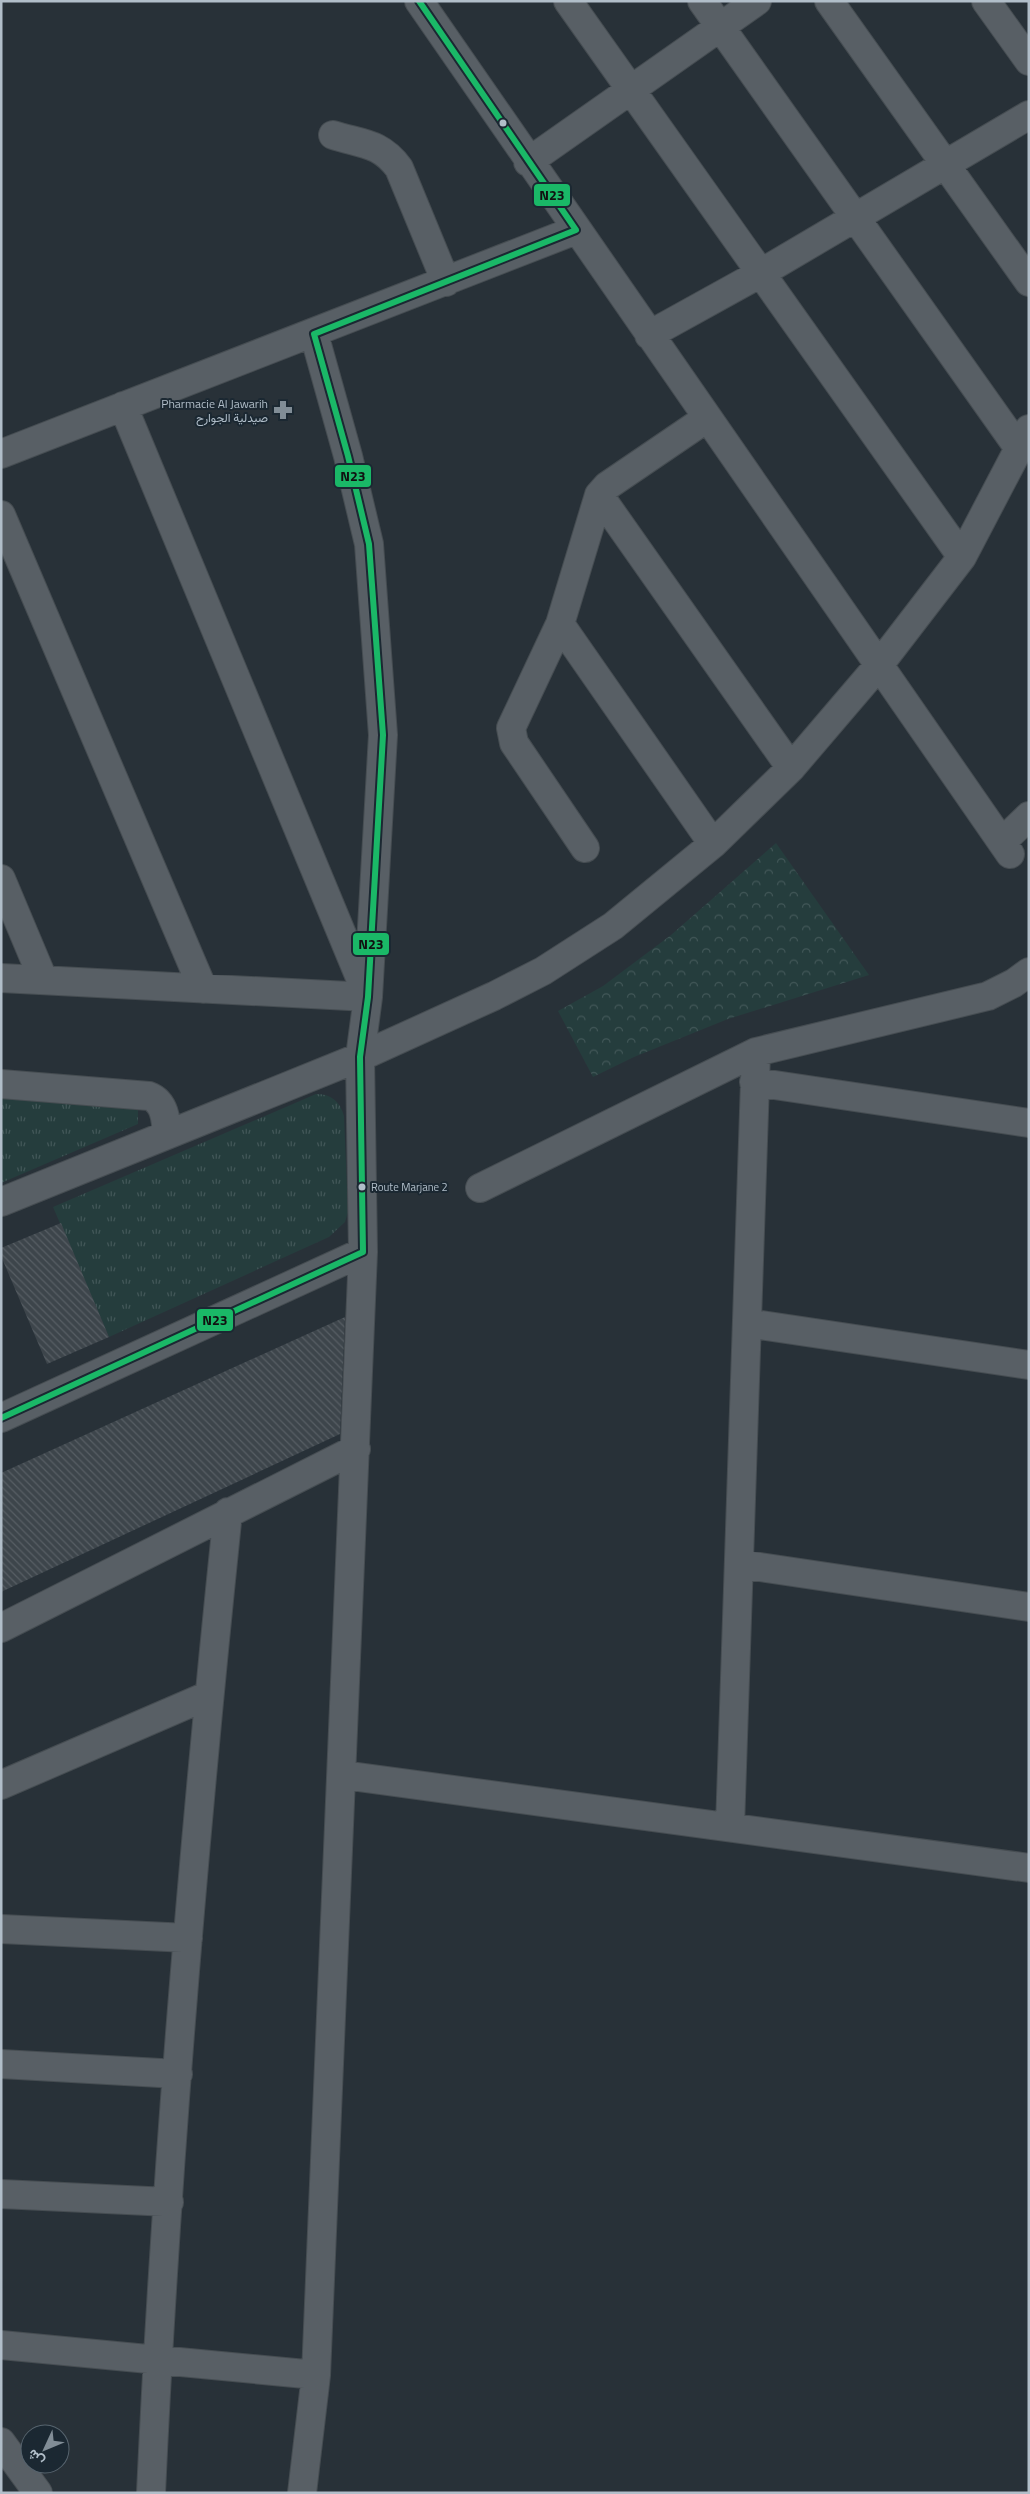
<svg xmlns="http://www.w3.org/2000/svg" width="1030" height="2494" font-family="'Titillium Web',Vazirmatn,sans-serif">
<style>
.grass{fill:url(#grass-tufts)}
.forest{fill:url(#forest-crowns)}
.building{fill:url(#building-back-hatch)}
.lines{fill:none;stroke-linecap:round;stroke-linejoin:round}
.minor-casing{stroke:#464d52;stroke-width:30}
.minor{stroke:#585f65;stroke-width:28}
.bus-1-casing{stroke:#1b2832;stroke-width:10}
.bus-1{stroke:#1ab867;stroke-width:6}
.bus-dot{fill:#b1bec9;stroke:#1b2832;stroke-width:2}
.labels{text-anchor:middle;dominant-baseline:central;stroke-width:4;stroke-linejoin:round;paint-order:stroke}
.bus-label{font-size:11px;fill:#b1bec9;stroke:#1b2832;text-anchor:start}
.poi-label{font-size:12px;fill:#b1bec9;stroke:#1b2832;text-anchor:end}
.line-badge{stroke:#1b2832;stroke-width:2}
.pale-badge-label{font-size:14px;text-anchor:middle;font-weight:bold;fill:#111}
</style>
<defs>
<pattern id="grass-tufts" width="24" height="20" patternUnits="userSpaceOnUse" patternTransform="scale(1.25)"><rect width="24" height="20" fill="#253d3d"/><path d="M3 7l-1-3M5 7V3M7 7l1-3M15 17l-1-3M17 17v-4M19 17l1-3" fill="none" stroke="#425758"/></pattern>
<pattern id="forest-crowns" width="20" height="18" patternUnits="userSpaceOnUse" patternTransform="scale(1.25)"><rect width="20" height="18" fill="#253d3d"/><path d="M2 6a3 3 0 1 1 6 0M12 15a3 3 0 1 1 6 0" fill="none" stroke="#425758"/></pattern>
<pattern id="building-back-hatch" width="6" height="6" patternUnits="userSpaceOnUse" patternTransform="scale(1.25)"><rect width="6" height="6" fill="#3d454b"/><path d="M-1 5l2 2M0 0l6 6M5-1l2 2" fill="none" stroke="#575e64"/></pattern>
</defs>
<rect width="100%" height="100%" fill="#283138"/>
<path class="grass" d="M1,1091L138,1101V1124L1,1183Z
M316,1094C331,1094 340,1101 344,1116L348,1212L345,1222L329,1237L109,1337L53,1207Z"/>
<path class="forest" d="M776,843L869,975L728,1019L634,1057L593,1077L558,1011L603,986L671,935Z"/>
<path class="building" d="M61,1223L109,1337L47,1364L1,1256V1248Z
M345,1317L340,1434L1,1592V1473Z"/>
<g class="lines">
<g class="minor-casing">
<path id="minor" d="M419,1L1010,854
M568,1L962,557
M702,1L1020,450
M829,1L1029,282
M986,1L1029,61
M333,135C361,144 380,142 399,168L446,282
M528,162L757,1
M649,335L761,273L1029,115
M1,454L576,230
M599,495L791,768
M1,515L203,989
M560,624L713,844
M1002,842L1029,816
M585,848L514,743L511,728L560,624L599,495L607,486L707,418
M1,879L43,979
M1,978L368,997L123,406
M754,1082L1029,1123
M1,1084L149,1096C165,1102 166,1120 167,1135
M480,1188L756,1052L988,996L1014,983L1029,972
M1,1202L360,1057L494,996L543,971L613,926L713,844L791,768L879,665L962,557L1029,429
M747,1323L1029,1365
M1,1418L363,1252
M739,1564L1029,1607
M1,1628L356,1449
M343,1775L1029,1868
M1,1785L209,1695
M730,1827L756,1052
M1,1929L188,1938
M1,2064L178,2074
M1,2194L169,2202
M1,2345L316,2375
M1,2442L38,2493
M151,2493C166,2165 194,1838 228,1512
M302,2493L316,2375L363,1252L360,1057L368,997L383,735L369,544L348,456L314,334"/>
</g>
<use href="#minor" class="minor"/>
<g class="bus-1-casing">
<path id="bus-1" d="M1,1418L363,1252L360,1057L368,997L383,735L369,544L348,456L314,334L576,230L419,1"/>
</g>
<use href="#bus-1" class="bus-1"/>
</g>
<defs>
<g id="pharmacy-bare" transform="scale(1.5)"><path d="M-2-6h4v4h4v4h-4v4h-4v-4h-4v-4h4Z" fill="#818d96" stroke="#1b2832" stroke-width="2.5" paint-order="stroke"/></g>
</defs>
<g fill-rule="evenodd">
<use href="#pharmacy-bare" x="283" y="410"/>
</g>
<g class="bus-dot">
<circle cx="503" cy="123" r="4.5"/>
<circle cx="362" cy="1187" r="4.5"/>
</g>
<g class="labels">
<g class="bus-label">
<text x="371" y="1187">Route Marjane 2</text>
</g>
<g class="poi-label">
<text x="268" y="403">Pharmacie Al Jawarih<tspan x="268" dy="14">صيدلية الجوارح</tspan></text>
</g>
</g>
<g class="line-badge">
<rect x="533" y="183" width="38" height="24" rx="5" fill="#1ab867"/>
<rect x="334" y="464" width="38" height="24" rx="5" fill="#1ab867"/>
<rect x="352" y="932" width="38" height="24" rx="5" fill="#1ab867"/>
<rect x="196" y="1308" width="38" height="24" rx="5" fill="#1ab867"/>
</g>
<g class="pale-badge-label">
<text x="552" y="200">N23</text>
<text x="353" y="481">N23</text>
<text x="371" y="949">N23</text>
<text x="215" y="1325">N23</text>
</g>
<rect width="1030" height="2494" fill="none" stroke="#b1bec9" stroke-width="5"/>
<g transform="translate(45 2449) rotate(226)"><circle r="24" fill="#1b2832" stroke="#57646e"/>
<path d="M0-4L9 19L0 12L-9 19Z" fill="#818d96"/>
<text y="-8" font-size="14" font-weight="bold" text-anchor="middle" fill="#b1bec9">ش</text>
</g>
</svg>
